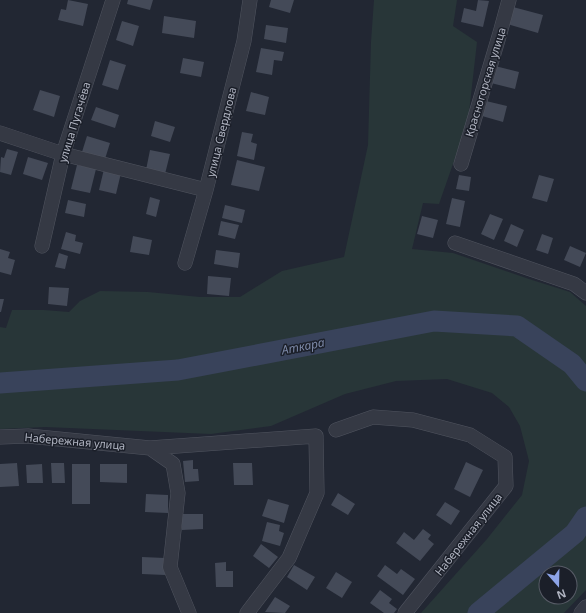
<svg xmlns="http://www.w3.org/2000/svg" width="586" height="613" font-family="'Noto Sans',sans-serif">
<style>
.green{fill:#283638;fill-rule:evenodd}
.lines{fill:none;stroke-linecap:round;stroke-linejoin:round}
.river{stroke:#39435b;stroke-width:21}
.building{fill:#444a58}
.street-casing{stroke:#50545f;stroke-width:15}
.street{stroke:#353944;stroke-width:14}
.labels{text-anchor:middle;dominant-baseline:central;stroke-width:3;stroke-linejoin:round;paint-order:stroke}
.street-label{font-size:11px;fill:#b0b4c1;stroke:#1b1f29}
.water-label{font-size:12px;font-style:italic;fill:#7c88a6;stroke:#1b1f29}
</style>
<rect width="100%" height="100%" fill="#222733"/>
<path class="green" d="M374,0H457L453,26L477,42L468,121L439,204L423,203L412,249L453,253L529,279L570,292L586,306V590L564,613H421L487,539L522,495L529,461L520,426L509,407L492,393L447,379L396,381L345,394L271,426L211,434L45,427L0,429V327L6,328L12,310H44L69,312L80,301L100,291L148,292L200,297H240L282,271L344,257L368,145L371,42ZM546,573H570V597H546Z"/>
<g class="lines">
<path class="river" d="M0,383L178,370L434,321L517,326L572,364L586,381
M478,613L575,533L586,517"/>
</g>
<path class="building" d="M68,0L88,4L83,26L58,20L61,9L66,10Z
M128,0H153L150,10L127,4Z
M271,0H294L290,13L269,7Z
M478,0L489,1L483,27L461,22L464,8L476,11Z
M513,7L543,15L538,33L507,24Z
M164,16L196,21L194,38L162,33Z
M122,21L139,26L133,46L116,40Z
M266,25L288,28L286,43L264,39Z
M261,48L284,52L282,61L274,60L272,75L256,72Z
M183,58L204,62L201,77L180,73Z
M110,60L126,65L118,90L102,85Z
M495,66L519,72L515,89L491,83Z
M40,90L60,96L54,117L33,110Z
M251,92L269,97L265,115L246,111Z
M486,101L507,106L503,122L482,116Z
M96,107L119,115L115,128L91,120Z
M155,121L175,127L170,142L151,136Z
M242,132L253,134L251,142L257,144L254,160L237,156Z
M87,136L110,143L105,159L82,152Z
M7,149L18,152L11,175L0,172L1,157L4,158Z
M150,150L170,154L165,174L146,170Z
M28,157L48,163L42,180L23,174Z
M237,160L265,167L259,191L231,185Z
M77,165L96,169L90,193L71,189Z
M104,169L121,173L116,194L99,190Z
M459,175L471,177L469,191L456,189Z
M539,175L554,179L547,202L532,198Z
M150,197L160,200L156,217L146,214Z
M452,198L465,201L460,227L446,224Z
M68,200L86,204L84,217L65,213Z
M225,205L245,210L242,223L222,218Z
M490,214L503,219L494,240L481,234Z
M422,216L438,220L433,238L417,234Z
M221,221L239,225L235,239L218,235Z
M511,224L524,230L517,247L504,241Z
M66,232L76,235L75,241L83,243L80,254L61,249Z
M542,234L553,238L548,254L536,250Z
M133,236L152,240L149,255L130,252Z
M570,246L586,253L580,267L564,260Z
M0,249L10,252L8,258L15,260L11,275L0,272Z
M216,250L240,253L238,268L214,264Z
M59,253L68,256L65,269L55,267Z
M208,276L231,278L229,296L207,294Z
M49,287L69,288L67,306L48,304Z
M0,299H4L1,312H0Z
M193,460V469H198L199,481L185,482L183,461Z
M466,462L483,470L470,497L454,489Z
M17,463L19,486L0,487V464Z
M51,463H64L65,483H52Z
M233,463H252L253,485H234Z
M42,464L43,483H27L26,465Z
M72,464H90V504H72Z
M100,464H127V483L100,482Z
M338,493L355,504L348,515L331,505Z
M146,494L168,495V513L145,512Z
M268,499L289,505L284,523L262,516Z
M445,502L460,511L451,525L436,515Z
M181,514H203V529L182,530Z
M267,522L280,525L279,531L284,533L280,546L262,541Z
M423,529L431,535L428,539L434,544L420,561L396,543L404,532L414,540Z
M261,544L278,557L269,568L253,556Z
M142,557L165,558V575L142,574Z
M226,562V571H233V587H216L215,563Z
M294,565L315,577L307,590L287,577Z
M385,565L397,574L401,569L415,579L403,595L377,576Z
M336,572L352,582L342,598L326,588Z
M380,590L392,599L389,603L397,609L394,613H384L370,603Z
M275,597L290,606L285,613L265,612Z"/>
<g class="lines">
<g class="street-casing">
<path id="street" d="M0,133L63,154L206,190
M461,164L500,33L509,0
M455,243L574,284L586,293
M42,246L63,154L113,0
M185,263L206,190L244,41L250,0
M336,430L373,417L413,420L470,435L505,457L506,486L405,613
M0,437L28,436L150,448L316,436L317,493L289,558L247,613
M150,448L173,464L178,493L170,567L189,613
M581,613L586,607"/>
</g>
<use href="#street" class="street"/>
</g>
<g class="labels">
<g class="street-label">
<text transform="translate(485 82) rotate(-73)">Красногорская улица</text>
<text transform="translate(74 122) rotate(-73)">улица Пугачёва</text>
<text transform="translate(221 132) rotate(-76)">улица Свердлова</text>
<text transform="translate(75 441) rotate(5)">Набережная улица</text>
<text transform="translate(468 534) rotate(-52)">Набережная улица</text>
</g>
<g class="water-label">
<text transform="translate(303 346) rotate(-11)">Аткара</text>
</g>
</g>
<g transform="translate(558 585) rotate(160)"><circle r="19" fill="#1b1f29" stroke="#575b66"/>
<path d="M0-3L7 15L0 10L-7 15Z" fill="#8da4e8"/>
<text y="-6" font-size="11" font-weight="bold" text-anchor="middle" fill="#b0b4c1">N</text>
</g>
</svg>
